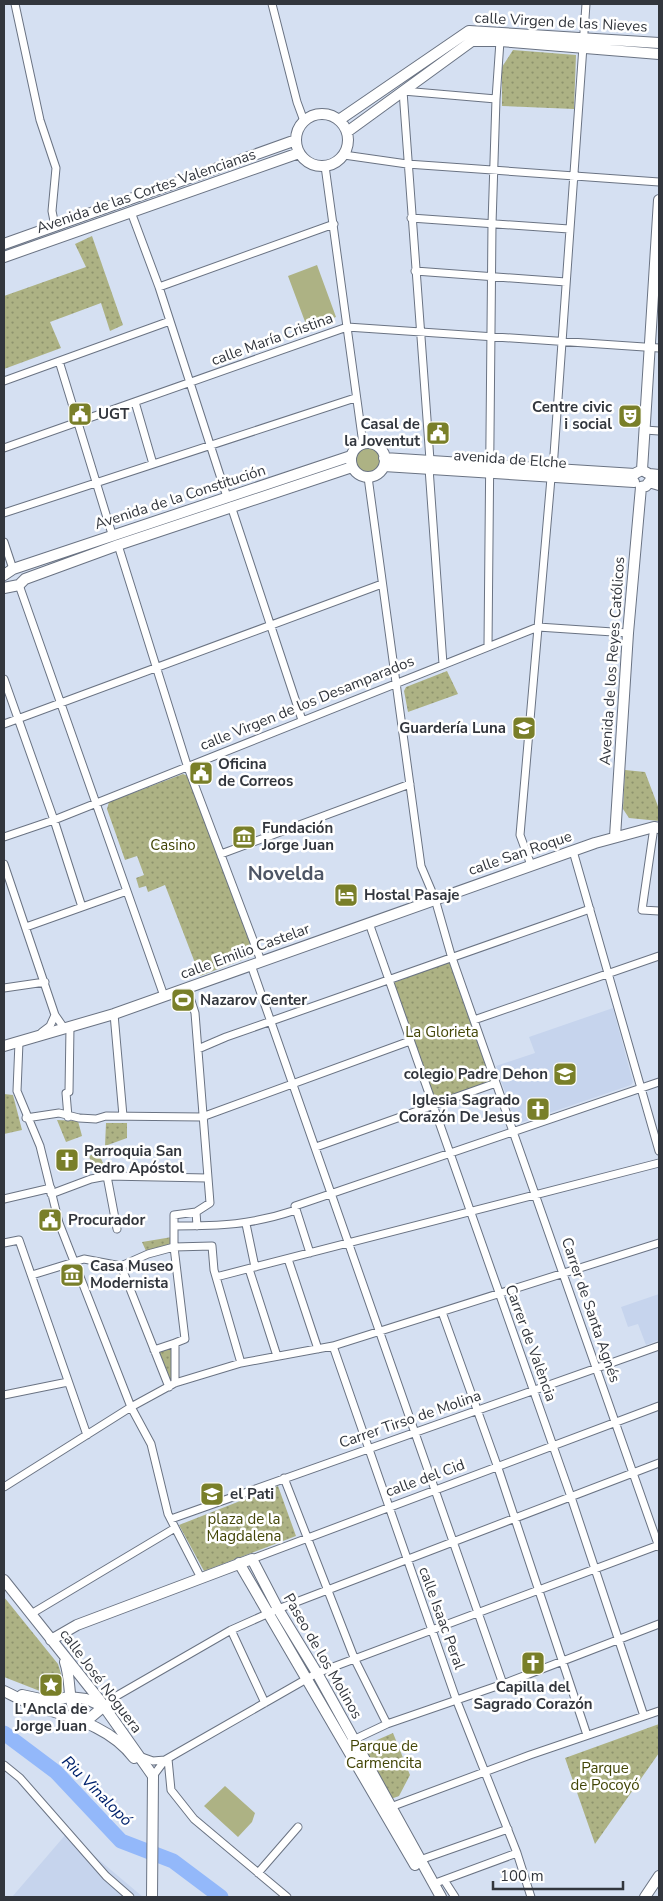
<svg xmlns="http://www.w3.org/2000/svg" width="663" height="1901" font-family="'Nunito Sans',sans-serif">
<style>
.built{fill:#c6d4ed}
.green{fill:#adb284}
.park{fill:url(#park-dots)}
.lines{fill:none;stroke-linecap:round;stroke-linejoin:round}
.river{stroke:#93b8fa;stroke-width:15}
.street-casing{stroke:#6a7383;stroke-width:9}
.secondary-casing{stroke:#6a7383;stroke-width:12}
.street{stroke:#fff;stroke-width:7}
.secondary{stroke:#fff;stroke-width:10}
.labels{text-anchor:middle;dominant-baseline:central;stroke-width:5;stroke-linejoin:round;paint-order:stroke}
.street-label{font-size:15px;fill:#32363d;stroke:#fff}
.poi-label{font-size:15px;font-weight:bold;fill:#32363d;stroke:#fff;text-anchor:start}
.park-label{font-size:15px;fill:#424506;stroke:#fff}
.water-label{font-size:16px;font-style:italic;fill:#00226c;stroke:#fff}
.district-label{font-size:20px;font-weight:bold;fill:#4e5666;stroke:#fff}
</style>
<defs>
<pattern id="park-dots" width="8" height="8" patternUnits="userSpaceOnUse" patternTransform="scale(1.25)"><rect width="8" height="8" fill="#adb284"/><path d="M2 2h.1M6 6h.1" fill="none" stroke="#8d926d" stroke-width="1.8" stroke-linecap="round"/></pattern>
</defs>
<rect width="100%" height="100%" fill="#d5e0f2"/>
<path class="built" d="M613,1008L633,1082L631,1085L520,1123L515,1121L496,1066L535,1053L529,1037Z
M659,1294V1340L646,1345L638,1324L628,1327L621,1307Z
M67,1833L143,1897H12Z"/>
<path class="green" d="M317,265L336,317L307,327L288,276Z
M354 461a14 14 0 1 1 28 0a14 14 0 1 1-28 0Z
M98,1152L108,1174L95,1175L89,1156Z
M225,1786L255,1813L252,1822L238,1837L204,1806Z"/>
<path class="park" d="M513,50L576,55L574,109L502,106V67Z
M92,236L123,325L110,331L101,303L50,322L61,348L4,369V296L86,267L75,244Z
M447,671L458,694L408,712L404,691L406,687Z
M625,770L645,772L659,809V821L629,818L623,809Z
M183,774L188,776L194,793L255,955L200,976L165,885L148,892L146,886L139,888L136,878L144,875L137,856L125,860L107,809L109,802Z
M449,961L491,1081L435,1102L393,983Z
M4,1094L13,1095L22,1130L4,1134Z
M57,1120L78,1121L82,1136L66,1142Z
M106,1123H127V1138L105,1146Z
M172,1237L171,1245L146,1251L142,1242Z
M173,1346L174,1379L168,1381L157,1352Z
M278,1486L296,1536L204,1571L179,1525Z
M4,1597L58,1664L62,1677L57,1689L45,1693L4,1677Z
M659,1724V1753L595,1844L565,1758Z
M393,1733L410,1775L399,1796L388,1800L361,1747Z"/>
<g class="lines">
<path class="river" d="M4,1733L56,1772L121,1841L173,1861L221,1897"/>
<g class="street-casing">
<path id="street" d="M15,4L40,120L56,168L52,211L55,226
M272,4L297,102L304,121
M344,155L407,164L659,182
M325,166L363,444
M131,212L159,287L227,497
M411,218L569,229
M415,271L566,282
M159,287L334,224
M59,361L112,534
M4,381L170,321
M135,402L153,464
M645,430L659,431
M4,448L347,327L659,348
M430,460L403,91L496,99
M429,468L443,664
M553,469L586,4
M368,477L421,866L435,899L451,955L659,1547
M231,506L302,720
M4,513L355,398
M4,542L13,569
M118,545L187,765L261,961
M19,585L164,996
M488,646L492,224L496,99L500,41
M4,679L54,820L82,907
M4,724L382,584
M654,827L642,910L659,911
M4,837L54,820L538,627L628,633
M573,851L659,1151
M221,854L410,784
M4,864L55,1015L64,1028
M531,865L520,835L551,478
M369,923L571,1497L644,1716
M26,927L127,891
M251,965L503,1684
M4,988L45,982
M187,988L195,1013L210,1203L196,1212
M114,1014L123,1116
M474,1020L659,956
M42,1032L50,1026L55,1015
M19,1042L17,1091L40,1146L59,1223L131,1407L151,1444L168,1514L201,1578
M198,1049L226,1037L590,909
M68,1117L66,1093L69,1092L70,1027
M26,1118L59,1113L79,1118L96,1119L106,1116L202,1117L410,1041
M316,1147L496,1083
M107,1176L117,1229
M51,1194L91,1179L107,1176L207,1178
M4,1199L51,1188
M246,1224L255,1267
M174,1226V1247L185,1339L175,1343V1383
M197,1226L196,1212L174,1215V1226C221,1226 251,1225 296,1210
M4,1243L19,1240L87,1435
M310,1253L295,1206L659,1082
M288,1259L318,1349
M121,1266L169,1387
M249,1269L277,1356
M32,1275L84,1259L121,1266L148,1254L174,1247L212,1246L214,1270L241,1363
M216,1277L659,1163
M442,1312L498,1468L587,1735
M333,1346L456,1699L517,1853L531,1897
M154,1350L175,1343
M4,1395L68,1382
M284,1478L355,1660L387,1724
M4,1487L131,1407L175,1383L241,1363L333,1346L659,1243
M171,1519L659,1346
M252,1559L659,1406
M31,1614L175,1528
M231,1630L265,1703
M103,1707L113,1698L231,1630L278,1609L659,1463
M351,1741L387,1724L503,1684L659,1624
M139,1756L153,1761L165,1760
M168,1759L171,1790L194,1819L287,1897
M4,1765L20,1778L106,1876L130,1897
M153,1776L165,1760L317,1673L659,1545
M388,1808L530,1755L659,1711
M420,1860L508,1829
M258,1873L298,1827
M444,1880L455,1897
M433,1884L517,1853"/>
</g>
<g class="secondary-casing">
<path id="secondary" d="M296 140a26 26 0 1 1 52 0a26 26 0 1 1-52 0Z
M339,120L469,31L659,43
M347,132L472,41H500L659,54
M4,244L296,140
M4,257L299,153
M351 460a17 17 0 1 1 34 0a17 17 0 1 1-34 0Z
M384,458L635,474
M384,466L634,482
M642,470L659,200
M636,473L642,470L649,474L659,475
M649,482L659,485
M641,487L646,486L649,482
M4,575L13,569L351,456
M4,588L19,585L25,579L118,545L352,467
M615,837L628,633L641,487
M4,1046L114,1014L595,843L654,827L659,828
M239,1563L415,1865
M4,1580L98,1698L153,1776L152,1897
M51,1640L77,1625L252,1559L278,1609L317,1673L441,1897
M65,1662C72,1682 66,1701 79,1719
M4,1691C14,1696 25,1702 36,1706C72,1718 110,1726 134,1758
M22,1695L50,1701L69,1697L86,1699L102,1706
M79,1719L90,1718L103,1707
M645,1897L659,1876"/>
</g>
<use href="#street" class="street"/>
<use href="#secondary" class="secondary"/>
</g>
<defs>
<g id="civic-square" transform="scale(1.25)"><rect x="-9" y="-9" width="18" height="18" rx="4" fill="#797f29" stroke="#fff"/><path d="M-.6-6.5H3V-4.5H.6V-3L4-1V1h2V6H-6V1h2V-1L-.6-3ZM-1.2 2.5V6h2.4V2.5Z" fill="#fff"/></g>
<g id="theatre-square" transform="scale(1.25)"><rect x="-9" y="-9" width="18" height="18" rx="4" fill="#797f29" stroke="#fff"/><path d="M-5-5.5Q0-4 5-5.5V0Q5 5 0 6Q-5 5-5 0ZM-3.3-2.5H-1v1.5H-3.3ZM1-2.5H3.3v1.5H1ZM-2.8 1Q0 5.5 2.8 1Z" fill="#fff"/></g>
<g id="school-square" transform="scale(1.25)"><rect x="-9" y="-9" width="18" height="18" rx="4" fill="#797f29" stroke="#fff"/><path d="M0-5L7-2L0 1L-7-2ZM-4 1L0 2.5L4 1V4Q0 6-4 4Z" fill="#fff"/></g>
<g id="museum-square" transform="scale(1.25)"><rect x="-9" y="-9" width="18" height="18" rx="4" fill="#797f29" stroke="#fff"/><path d="M0-6L6-3V-2H-6V-3ZM-5-1h2V3h-2ZM-1-1h2V3h-2ZM3-1h2V3H3ZM-6 4H6V6H-6Z" fill="#fff"/></g>
<g id="hotel-square" transform="scale(1.25)"><rect x="-9" y="-9" width="18" height="18" rx="4" fill="#797f29" stroke="#fff"/><path d="M-6-4.5h1.5V1H6V5H4.5V3h-9V5H-6ZM-4 0a1.8 1.8 0 1 1 3.6 0ZM.5 0V-2.5h3Q6-2.5 6 0Z" fill="#fff"/></g>
<g id="stadium-square" transform="scale(1.25)"><rect x="-9" y="-9" width="18" height="18" rx="4" fill="#797f29" stroke="#fff"/><path d="M0-5a6.5 5 0 1 0 0 10a6.5 5 0 1 0 0-10ZM-3.5-1.8h7v3.6h-7Z" fill="#fff"/></g>
<g id="church-square" transform="scale(1.25)"><rect x="-9" y="-9" width="18" height="18" rx="4" fill="#797f29" stroke="#fff"/><path d="M-1.2-6h2.4v3.5h3.3v2.4h-3.3V6h-2.4V-.1h-3.3v-2.4h3.3Z" fill="#fff"/></g>
<g id="sight-square" transform="scale(1.25)"><rect x="-9" y="-9" width="18" height="18" rx="4" fill="#797f29" stroke="#fff"/><path d="M0-6L1.8-2.2L6-1.7L2.9 1.2L3.7 5.4L0 3.3L-3.7 5.4L-2.9 1.2L-6-1.7L-1.8-2.2Z" fill="#fff"/></g>
</defs>
<g fill-rule="evenodd">
<use href="#civic-square" x="80" y="414"/>
<use href="#theatre-square" x="630" y="416"/>
<use href="#civic-square" x="438" y="433"/>
<use href="#school-square" x="524" y="728"/>
<use href="#civic-square" x="201" y="773"/>
<use href="#museum-square" x="244" y="837"/>
<use href="#hotel-square" x="346" y="895"/>
<use href="#stadium-square" x="183" y="1000"/>
<use href="#school-square" x="565" y="1074"/>
<use href="#church-square" x="538" y="1109"/>
<use href="#church-square" x="67" y="1160"/>
<use href="#civic-square" x="50" y="1220"/>
<use href="#museum-square" x="72" y="1275"/>
<use href="#school-square" x="212" y="1494"/>
<use href="#church-square" x="533" y="1663"/>
<use href="#sight-square" x="51" y="1685"/>
</g>
<g class="labels">
<g class="street-label">
<text transform="translate(561 22) rotate(3)">calle Virgen de las Nieves</text>
<text transform="translate(146 191) rotate(-19)">Avenida de las Cortes Valencianas</text>
<text transform="translate(272 339) rotate(-20)">calle María Cristina</text>
<text transform="translate(510 459) rotate(4)">avenida de Elche</text>
<text transform="translate(180 497) rotate(-18)">Avenida de la Constitución</text>
<text transform="translate(612 661) rotate(-86)">Avenida de los Reyes Católicos</text>
<text transform="translate(307 703) rotate(-22)">calle Virgen de los Desamparados</text>
<text transform="translate(520 853) rotate(-19)">calle San Roque</text>
<text transform="translate(245 951) rotate(-20)">calle Emilio Castelar</text>
<text transform="translate(591 1310) rotate(71)">Carrer de Santa Agnés</text>
<text transform="translate(531 1343) rotate(70)">Carrer de València</text>
<text transform="translate(410 1419) rotate(-19)">Carrer Tirso de Molina</text>
<text transform="translate(425 1478) rotate(-20)">calle del Cid</text>
<text transform="translate(442 1618) rotate(70)">calle Isaac Peral</text>
<text transform="translate(323 1656) rotate(60)">Paseo de los Molinos</text>
<text transform="translate(101 1681) rotate(53)">calle José Noguera</text>
</g>
<g class="poi-label">
<text x="612" y="407" text-anchor="end">Centre civic<tspan x="612" dy="17">i social</tspan></text>
<text x="98" y="414">UGT</text>
<text x="420" y="424" text-anchor="end">Casal de<tspan x="420" dy="17">la Joventut</tspan></text>
<text x="506" y="728" text-anchor="end">Guardería Luna</text>
<text x="218" y="764">Oficina<tspan x="218" dy="17">de Correos</tspan></text>
<text x="262" y="828">Fundación<tspan x="262" dy="17">Jorge Juan</tspan></text>
<text x="364" y="895">Hostal Pasaje</text>
<text x="200" y="1000">Nazarov Center</text>
<text x="548" y="1074" text-anchor="end">colegio Padre Dehon</text>
<text x="520" y="1100" text-anchor="end">Iglesia Sagrado<tspan x="520" dy="17">Corazón De Jesus</tspan></text>
<text x="84" y="1151">Parroquia San<tspan x="84" dy="17">Pedro Apóstol</tspan></text>
<text x="68" y="1220">Procurador</text>
<text x="90" y="1266">Casa Museo<tspan x="90" dy="17">Modernista</tspan></text>
<text x="230" y="1494">el Pati</text>
<text x="533" y="1687" text-anchor="middle">Capilla del<tspan x="533" dy="17">Sagrado Corazón</tspan></text>
<text x="51" y="1709" text-anchor="middle">L'Ancla de<tspan x="51" dy="17">Jorge Juan</tspan></text>
</g>
<g class="park-label">
<text x="173" y="845">Casino</text>
<text x="442" y="1032">La Glorieta</text>
<text x="244" y="1519">plaza de la<tspan x="244" dy="17">Magdalena</tspan></text>
<text x="384" y="1746">Parque de<tspan x="384" dy="17">Carmencita</tspan></text>
<text x="605" y="1768">Parque<tspan x="605" dy="17">de Pocoyó</tspan></text>
</g>
<g class="water-label">
<text transform="translate(97 1791) rotate(45)">Riu Vinalopó</text>
</g>
<g class="district-label">
<text x="286" y="873">Novelda</text>
</g>
</g>
<rect width="663" height="1901" fill="none" stroke="#32363d" stroke-width="10"/>
<path d="M493 1881v8h130v-8" fill="none" stroke="#32363d" stroke-width="2.5"/>
<text x="500" y="1881" font-size="15" fill="#32363d" stroke="#ffffff" stroke-width="4" paint-order="stroke">100 m</text>
</svg>
